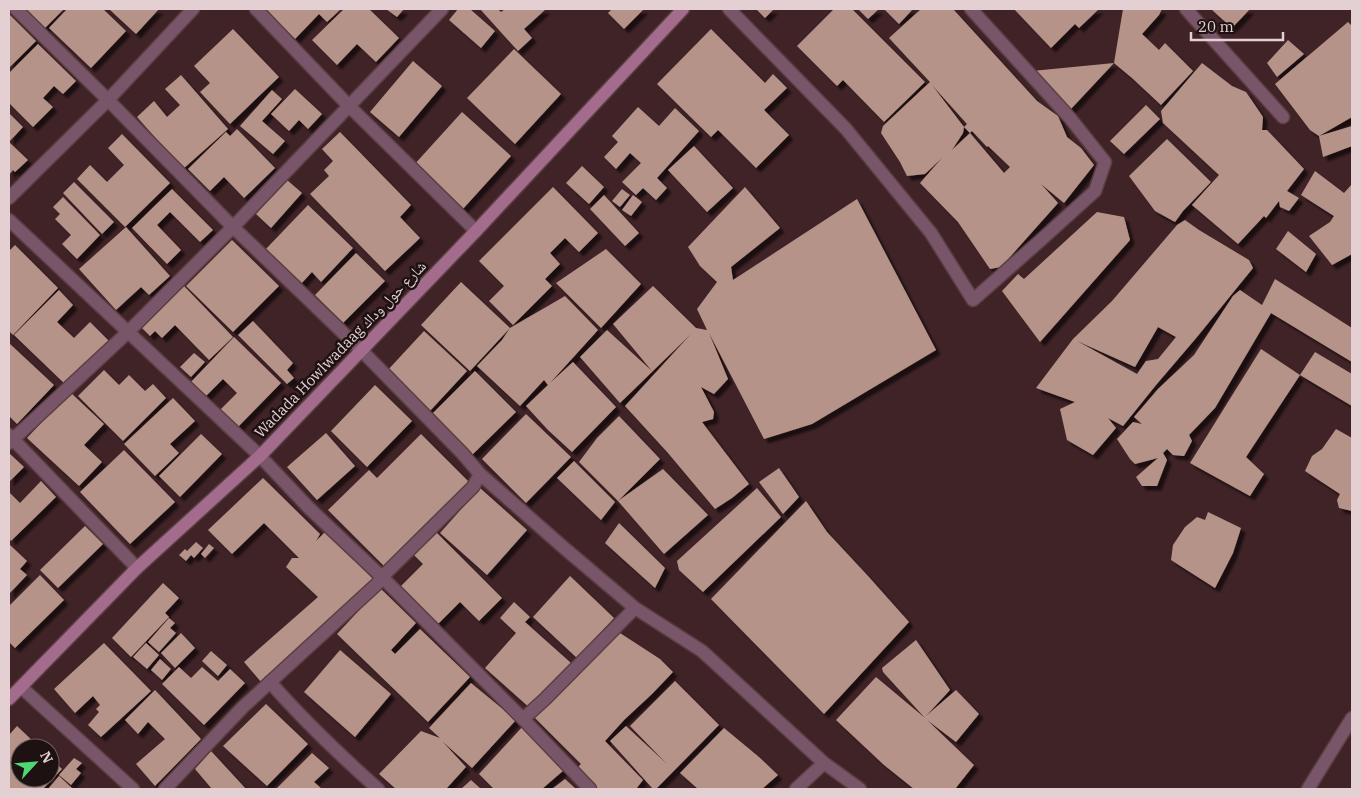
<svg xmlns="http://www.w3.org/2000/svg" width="1361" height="798" font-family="'IBM Plex Serif','Noto Naskh Arabic',serif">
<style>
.building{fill:#b69388;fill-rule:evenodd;filter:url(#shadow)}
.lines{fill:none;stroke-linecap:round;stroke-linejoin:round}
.street-casing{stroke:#5a3f42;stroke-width:15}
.secondary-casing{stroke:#5a3f42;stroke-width:15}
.street{stroke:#79556a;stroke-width:12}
.secondary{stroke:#a36b8c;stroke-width:12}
.labels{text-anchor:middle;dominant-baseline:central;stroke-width:5;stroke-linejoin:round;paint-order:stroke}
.street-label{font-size:15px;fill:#e4d0d2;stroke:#1e1112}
</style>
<defs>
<filter id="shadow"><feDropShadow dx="4.5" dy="4.5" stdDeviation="1" flood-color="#0009"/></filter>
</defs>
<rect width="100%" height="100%" fill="#402327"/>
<path class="building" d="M25,9H64L45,28Z
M67,9H103L126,31L91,68L49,28Z
M109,9H159L136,34Z
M264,9H341L327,22L319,14L295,39Z
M344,9H369L399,38L376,62L357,44L337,65L312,40Z
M386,9H404L397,17Z
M458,9H470L495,31L481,48L449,20Z
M480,9H498L501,12L505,9H546L524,29L532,38L518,51Z
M612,9H644L624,29L608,13Z
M756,9H774L765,18Z
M834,9H852L925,82L884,122L843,80L837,86L797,46Z
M858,9H879L868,19Z
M884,9H913L899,24Z
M921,9H953L1037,101L1058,116L1067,137L1081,148L1094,165L1064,203L1041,184L1058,203L1001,267L990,269L958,222L920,183L942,158L925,174L907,176L900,162L881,133L883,126L930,82L889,38ZM932,85L967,124L964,127L970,133L972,131L987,147L988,146L1010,167L1004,173L970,133L952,150L963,133L964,127Z
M1014,9H1099L1079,28L1075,24L1051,48Z
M1123,9H1162L1159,15L1142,34L1159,50L1165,43L1193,71L1161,105L1132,78L1114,63Z
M1211,9H1250L1232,28Z
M9,14L36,41L9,68Z
M1348,22L1352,26V117L1319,136L1352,126V146L1323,157L1319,136L1310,130L1275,84Z
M233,29L279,77L230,124L200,92L210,83L194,66Z
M711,29L765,83L773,74L787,88L764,110L789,135L756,168L718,130L711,137L657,84Z
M1288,40L1304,54L1277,77L1267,63Z
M38,44L76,81L63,94L54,86L43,98L53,107L33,127L9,103V73Z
M514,49L561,94L515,144L467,98Z
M413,61L442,86L399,137L370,112Z
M1114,63L1070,110L1032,71Z
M1202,63L1232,86L1246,92L1263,117L1262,130H1267L1304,169L1287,191L1299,198L1289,211L1280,207L1279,201L1266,218L1264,216L1238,244L1192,205L1219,175L1163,123L1161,111Z
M181,75L228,129L183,169L137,117L154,101L167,117L180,105L165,89Z
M295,89L322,114L308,129L299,120L289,131L271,114Z
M272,90L282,99L262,121L285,141L273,154L240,126Z
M1146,105L1160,119L1124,154L1110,141Z
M638,107L659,126L675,108L699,131L657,178L667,188L656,200L643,188L636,195L622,182L641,163L630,153L616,169L604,157L618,142L612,136Z
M462,112L511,156L462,210L413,166Z
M9,113L23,127L9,142L28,160L15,172L13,170L9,175Z
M237,129L275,168L244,198L224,177L210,191L188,169L226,132L230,136Z
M340,132L411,205L400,217L420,238L385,271L310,194L329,176L324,170L333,161L322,149Z
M122,134L170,183L125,227L77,179L90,165L107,182L124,165L108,148Z
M1167,139L1211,182L1183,211L1175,222L1155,211L1129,176Z
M694,146L733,188L707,212L668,170Z
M582,166L604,187L589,204L566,183Z
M1315,171L1344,193L1352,184V254L1332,265L1309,236L1330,222L1334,216L1301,195Z
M287,180L302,193L271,228L256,214Z
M74,182L114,222L102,234L63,193Z
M553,187L598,233L579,252L565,238L550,253L560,264L545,279L552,286L513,325L489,301L504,286L479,261Z
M745,187L780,228L731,267L733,280L857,199L936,350L812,424L764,439L709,333L728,379L714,394L701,387L714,412L713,419L702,422L749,484L732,498L715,509L668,453L625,406L691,334L620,403L580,357L607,330L652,371L613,324L653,286L696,328L707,330L697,309L717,282L700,266L688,247Z
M172,189L213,230L200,242L170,212L157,225L181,250L167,264L132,228Z
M622,189L630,195L620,207L612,201Z
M604,195L639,233L625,246L590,209Z
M633,195L642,202L631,216L622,210Z
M63,197L100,235L77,259L62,244L71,235L55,219L60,214L53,207Z
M308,205L353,248L321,282L312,272L299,286L264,251Z
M1097,212L1124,217L1130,240L1040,342L1002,291L1018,274L1024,279Z
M1185,220L1199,230L1249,260L1253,268L1197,337L1156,385L1123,426L1108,418L1116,428L1093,455L1067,440L1060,409L1075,402L1036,388L1073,339L1112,301L1177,225ZM1158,327L1176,337L1158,359L1146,361L1137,374L1077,341L1135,367Z
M126,227L170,276L149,295L141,287L116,310L79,269Z
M1288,231L1316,254L1306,272L1276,249Z
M232,240L279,286L233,332L186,286Z
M15,245L58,288L13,335L9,331V251Z
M606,249L641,284L601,328L556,283Z
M356,253L385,281L343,323L315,295Z
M1275,279L1352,328V362L1271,313L1215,408L1189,435L1192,441L1184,456L1173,455L1167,449L1163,453L1167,460L1157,486H1142L1136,477L1158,458L1135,464L1130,459L1117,439L1133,422L1142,424L1134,417L1158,389L1194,355L1233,296L1240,290L1262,305Z
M461,282L510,328L565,296L598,330L550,383L573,362L616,407L572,452L548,430L526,406L548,385L544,380L520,406L477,366L502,340L510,328L470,371L421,325Z
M184,286L233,337L209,360L175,325L162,338L155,331L150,336L141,327Z
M59,290L73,305L57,322L74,338L90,322L109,341L66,385L14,335Z
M253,321L293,363L287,370L294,378L287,384L238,335Z
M424,331L467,371L429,412L386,372Z
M234,337L281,383L238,427L220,410L237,393L223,379L204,398L189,384Z
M9,343L54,385L17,424L9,416Z
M1261,349L1300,375L1315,352L1352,374V406L1300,375L1246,457L1264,474L1250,496L1190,463Z
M194,353L205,362L191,377L180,367Z
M104,370L119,385L129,375L145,391L153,384L166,398L123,441L78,396Z
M475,371L516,412L472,455L432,414Z
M375,385L412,421L367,467L331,431Z
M70,392L104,424L84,445L102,462L79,486L27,438Z
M173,398L195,421L170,444L179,453L155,476L124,444Z
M526,414L571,457L526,503L482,459Z
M619,416L660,459L618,501L663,469L708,515L664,554L618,501L579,462L597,438Z
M1336,429L1352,438V511L1339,508L1337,500L1340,494L1305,471L1312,456L1322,449Z
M326,433L355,466L317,500L287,467Z
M201,434L222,454L180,497L159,476Z
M421,434L469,482L384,566L328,510L369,470L377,478Z
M124,450L175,502L130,544L80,492Z
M9,453L24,467L9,482Z
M574,461L615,502L601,520L557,478Z
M779,468L799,497L783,514L759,482Z
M263,478L320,534L316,541L326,531L375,581L262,683L244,662L318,597L286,567L292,558H299L264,523L232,554L208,530Z
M41,481L56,497L11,541L9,538V492L20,503Z
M480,488L527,530L487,575L440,533Z
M757,488L781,517L703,592L679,570L677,561Z
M806,501L827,532L868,576L909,622L824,714L711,599Z
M1208,512L1241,528L1233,553L1215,588L1171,560L1173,545L1185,527L1197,517L1205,520Z
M619,523L665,568L655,588L605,543Z
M85,526L103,544L58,588L40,570Z
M435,531L502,598L479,621L460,602L438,624L400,587L423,564L413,554Z
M196,542L203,548L194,558L191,555L186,561L179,555L185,549L187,551Z
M9,544L27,561L20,569L27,575L9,594Z
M209,544L214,548L205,558L201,554Z
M40,575L64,600L15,648L9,642V606Z
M570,576L614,618L577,658L533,617Z
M163,583L179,598L165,613L169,617L131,657L112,638Z
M380,588L416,623L391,650L395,654L420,629L470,677L428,722L337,634Z
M514,602L530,617L525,622L571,663L531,709L485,668L516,633L500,618Z
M169,618L175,623L170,628L176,633L159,652L148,642Z
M181,633L195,648L175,668L161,653Z
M620,633L660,659L673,672L652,694L624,720L605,741L643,780L636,789H598L577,768L581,764L535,718L536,713L578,675Z
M916,640L950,690L926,716L956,690L979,714L956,742L927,720L974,765L955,789H914L884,765L836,720L876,677L925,718L883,672L882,668Z
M104,643L151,691L101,737L88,725L99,712L96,709L100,705L93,696L75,713L54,689Z
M146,643L159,655L147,669L133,657Z
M340,650L391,694L355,737L304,692Z
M211,651L227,665L218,676L202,661Z
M160,659L171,669L162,680L151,670Z
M179,667L191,678L202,667L218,681L230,669L245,683L204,725L162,684Z
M675,681L719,725L656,789H653L610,741L626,726L667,764L630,726Z
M471,683L516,720L472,768L442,741L466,767L446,789H396L379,774L421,731L440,738L429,728Z
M155,690L201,739L155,786L136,764L165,739L148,722L138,734L125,720Z
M266,704L308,744L267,786L223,746Z
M524,725L564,770L542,789H494L479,774Z
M17,726L37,745L34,748H20V778H50V758L62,769L43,789H9V735Z
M724,728L759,757L778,775L762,789H698L680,773Z
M211,751L246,789H212L195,769Z
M312,753L329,768L314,782L322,789H276Z
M74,758L82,763L76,769L81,773L71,785L59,775Z
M59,776L73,789H48Z
M565,779L576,789H552Z
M471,780L481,789H461Z"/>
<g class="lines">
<g class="street-casing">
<path id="street" d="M16,9L108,100L233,227L361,350L462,453L480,474L563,547L635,608L702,651L824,763L860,789
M256,9L349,106L476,231
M729,9L846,129L931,233L973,300L1042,239L1095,191L1105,162L1070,118L971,9
M1186,9L1283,117
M9,198L108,100L193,9
M9,220L260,456L309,508L382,577L523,719L590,789
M9,435L137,568
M9,443L127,333L233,227L442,9
M270,682C304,721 340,755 378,789
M21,687L133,789
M523,719L545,699L635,608
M165,789L243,707L377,584L382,577L473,487L480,474
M796,789L824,763
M1308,789L1352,718"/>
</g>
<g class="secondary-casing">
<path id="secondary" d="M9,699L137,568L260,456L476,231L683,9"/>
</g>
<use href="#street" class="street"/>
<use href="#secondary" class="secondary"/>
</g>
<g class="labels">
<g class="street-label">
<text transform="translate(340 349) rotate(-46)">Wadada Howlwadaag شارع حول وداك</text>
</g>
</g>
<rect width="1361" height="798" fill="none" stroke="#e4d0d2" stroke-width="20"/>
<g transform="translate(35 763) rotate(64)"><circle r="24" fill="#1e1112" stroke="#6d5d5f"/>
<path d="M0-4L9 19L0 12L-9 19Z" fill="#50d674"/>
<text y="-8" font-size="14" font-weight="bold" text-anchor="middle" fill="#e4d0d2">N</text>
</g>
<path d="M1191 32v8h92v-8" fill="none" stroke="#e4d0d2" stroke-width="2.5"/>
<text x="1198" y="32" font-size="15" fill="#e4d0d2" stroke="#1e1112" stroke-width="4" paint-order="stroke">20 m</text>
</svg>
